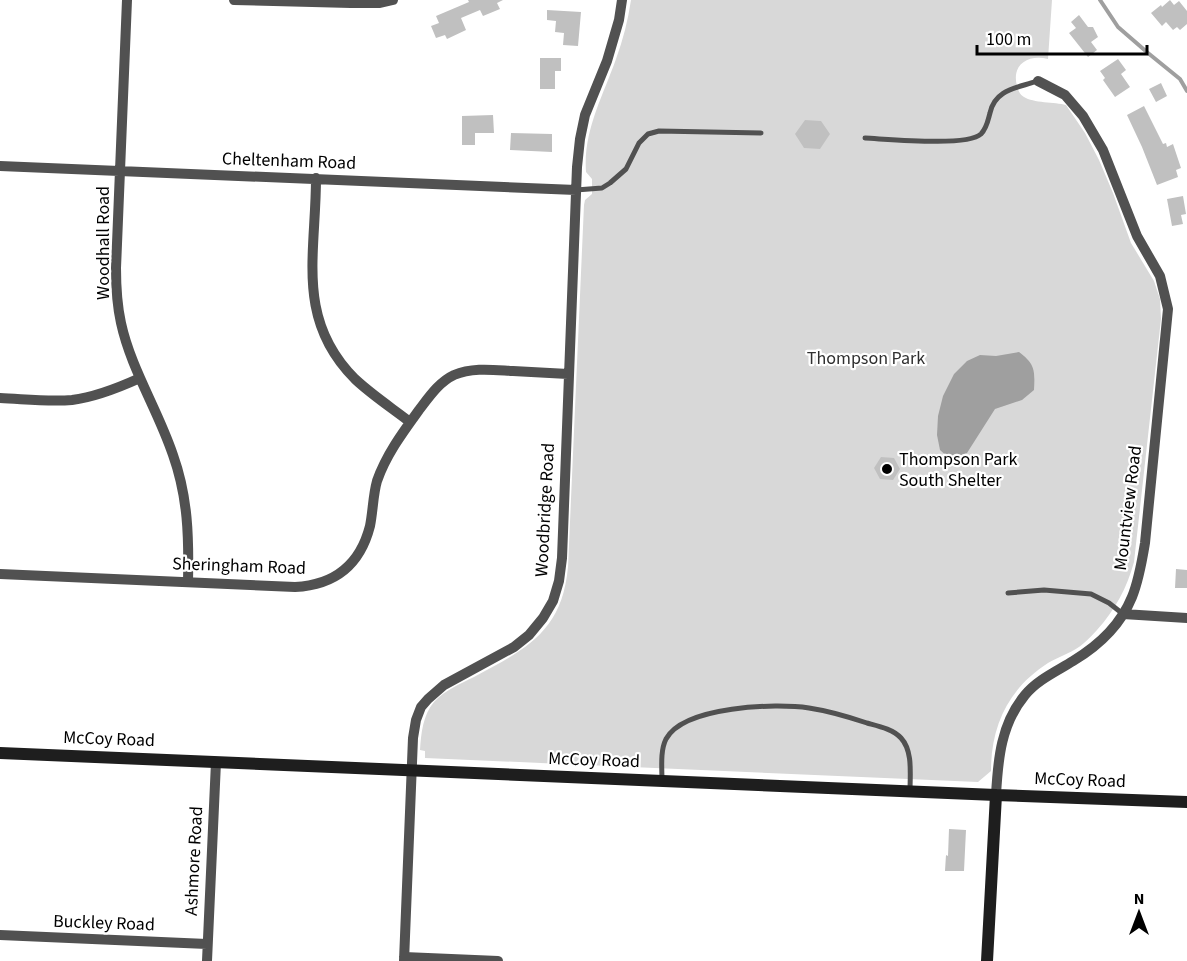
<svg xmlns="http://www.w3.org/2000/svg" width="1187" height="961" font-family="'Source Sans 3',sans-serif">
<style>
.green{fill:#d8d8d8}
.water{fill:#9f9f9f}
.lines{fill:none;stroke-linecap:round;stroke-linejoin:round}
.stream{stroke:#9f9f9f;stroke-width:4}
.building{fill:#c0c0c0}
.lane{stroke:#515151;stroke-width:5}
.street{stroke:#515151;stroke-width:10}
.secondary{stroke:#1e1e1e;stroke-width:12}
.poi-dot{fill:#000;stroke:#fff;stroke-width:2}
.labels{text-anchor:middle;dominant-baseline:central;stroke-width:4.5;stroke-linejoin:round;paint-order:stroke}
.street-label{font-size:18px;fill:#000;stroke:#fff}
.park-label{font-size:18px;fill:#2f2f2f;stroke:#fff}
.poi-label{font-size:18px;fill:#000;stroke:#fff;text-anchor:start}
</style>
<rect width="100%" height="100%" fill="#fff"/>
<path class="green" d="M631,0H1052L1048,59C1029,54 1011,64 1017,86C1018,90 1020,95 1024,97C1033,103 1055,102 1066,105L1085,133L1099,160L1113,193L1131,243L1154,281L1160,299L1161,319L1134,562C1127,588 1115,610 1097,630C1093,634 1089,639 1084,643C1074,652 1060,656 1048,663C1009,688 991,725 991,771L978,782L425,758V751L420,750C421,733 423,715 434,702C445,690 460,684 474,677C526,649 562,632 568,567L584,205L585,200L592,194V179L586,172C583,131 603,96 616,59C623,40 628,20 631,0Z"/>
<path class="water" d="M1019,352C1035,364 1035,370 1034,390L1022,400L995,409L967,453L951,460L940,450L937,435L938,416L943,396L954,374L967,361L980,355L996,356Z"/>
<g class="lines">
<path class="stream" d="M1100,0L1118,27L1148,53L1180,79L1187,91"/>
</g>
<path class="building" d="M468,0H503L497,3L500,9L483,16L480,10L461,18L466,30L447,39L445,35L436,38L431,26L439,23L436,16L469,2Z
M1170,0L1174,5L1179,1L1187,11V24L1180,30L1177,27L1173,30L1166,22L1162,26L1151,13L1161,5L1162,7Z
M547,10L581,12L578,46L563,45L564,33L555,32L556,21L547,20Z
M1079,15L1088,27H1093L1098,37L1091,42L1097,50L1088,57L1069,33L1076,28L1071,22Z
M540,58H561V71H555V89H540Z
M1118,59L1126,70L1121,74L1130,87L1115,97L1103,80L1105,78L1100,71Z
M1161,83L1167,96L1156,102L1149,89Z
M1144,106L1163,144L1166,143L1167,147L1173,144L1181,168L1176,170L1178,177L1157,185L1142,147L1127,115Z
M493,115L494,133H475V145H462V116Z
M805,120L821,121L830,134L820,149L804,148L795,134Z
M511,133L552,134V152L510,150Z
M1183,196L1186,214L1181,215L1183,224L1172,226L1167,199Z
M881,457L894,458L900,469L893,480L880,479L874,468Z
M1176,569L1187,570V588H1175Z
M949,829L966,830L964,871H945L946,855L948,856Z"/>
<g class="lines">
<path class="lane" d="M865,138C887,139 967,147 981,134C987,128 988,120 990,113C995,89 1018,88 1037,81
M576,190L602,188L610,183L626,169L639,143L648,134L659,131L761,133
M1008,593L1044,590L1091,594L1109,603L1123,614
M662,781C662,768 660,751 666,739C684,706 776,703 809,708C829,711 849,717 867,723C878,726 893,729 901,738C913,751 910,774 910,791"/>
<path class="street" d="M127,0L116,268C116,287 117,305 121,323C131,369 158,410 173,455C188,497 189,537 188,582
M234,0L351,3H380L393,0
M0,166L576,190
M316,178C316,254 295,319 355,379C372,395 392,408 410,422
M0,398C24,399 48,402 72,400C96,397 118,388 140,378
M0,574L295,587C335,585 360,565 370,526C373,511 373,495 377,481C386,455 403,432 419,410C429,397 439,382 454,375C473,367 494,370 513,371C532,372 550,373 568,374
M1123,614L1187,618
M996,795C998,759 1001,724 1025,695C1037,680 1057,671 1073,661C1098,646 1121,624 1132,597C1139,580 1142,561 1145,543L1168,309L1160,276L1137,236L1103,150L1083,116L1065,95L1038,81
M0,935L207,944
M404,957L498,961
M207,961L216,762
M404,961L413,738L416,720L421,707L428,699L444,685L514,647L529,635L543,618L553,601L559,581L562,558L577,167L580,139L585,115L607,61L619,20L622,0"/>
<path class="secondary" d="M0,753L996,795L1187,802
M987,961L996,795"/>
</g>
<circle class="poi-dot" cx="887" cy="469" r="6"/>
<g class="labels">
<g class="street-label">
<text transform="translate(289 161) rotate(2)">Cheltenham Road</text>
<text transform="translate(103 243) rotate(-90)">Woodhall Road</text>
<text transform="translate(1128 508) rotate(-83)">Mountview Road</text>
<text transform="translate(545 510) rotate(-87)">Woodbridge Road</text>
<text transform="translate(239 566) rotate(2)">Sheringham Road</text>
<text transform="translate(109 739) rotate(2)">McCoy Road</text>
<text transform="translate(594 760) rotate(2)">McCoy Road</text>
<text transform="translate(1080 780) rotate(2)">McCoy Road</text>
<text transform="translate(194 861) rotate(-87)">Ashmore Road</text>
<text transform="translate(104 923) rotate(2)">Buckley Road</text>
</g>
<g class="park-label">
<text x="866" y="358">Thompson Park</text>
</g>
<g class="poi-label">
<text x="899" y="459">Thompson Park<tspan x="899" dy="21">South Shelter</tspan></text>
</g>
</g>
<g transform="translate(1139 913)" stroke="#ffffff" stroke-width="4.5" paint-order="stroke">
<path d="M0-4.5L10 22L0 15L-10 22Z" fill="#000000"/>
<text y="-9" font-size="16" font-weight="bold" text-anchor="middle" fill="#000000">N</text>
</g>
<path d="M977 45v9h170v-9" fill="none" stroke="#000000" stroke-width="3"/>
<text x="986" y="45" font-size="18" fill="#000000" stroke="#ffffff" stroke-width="4.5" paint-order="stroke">100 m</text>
</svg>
